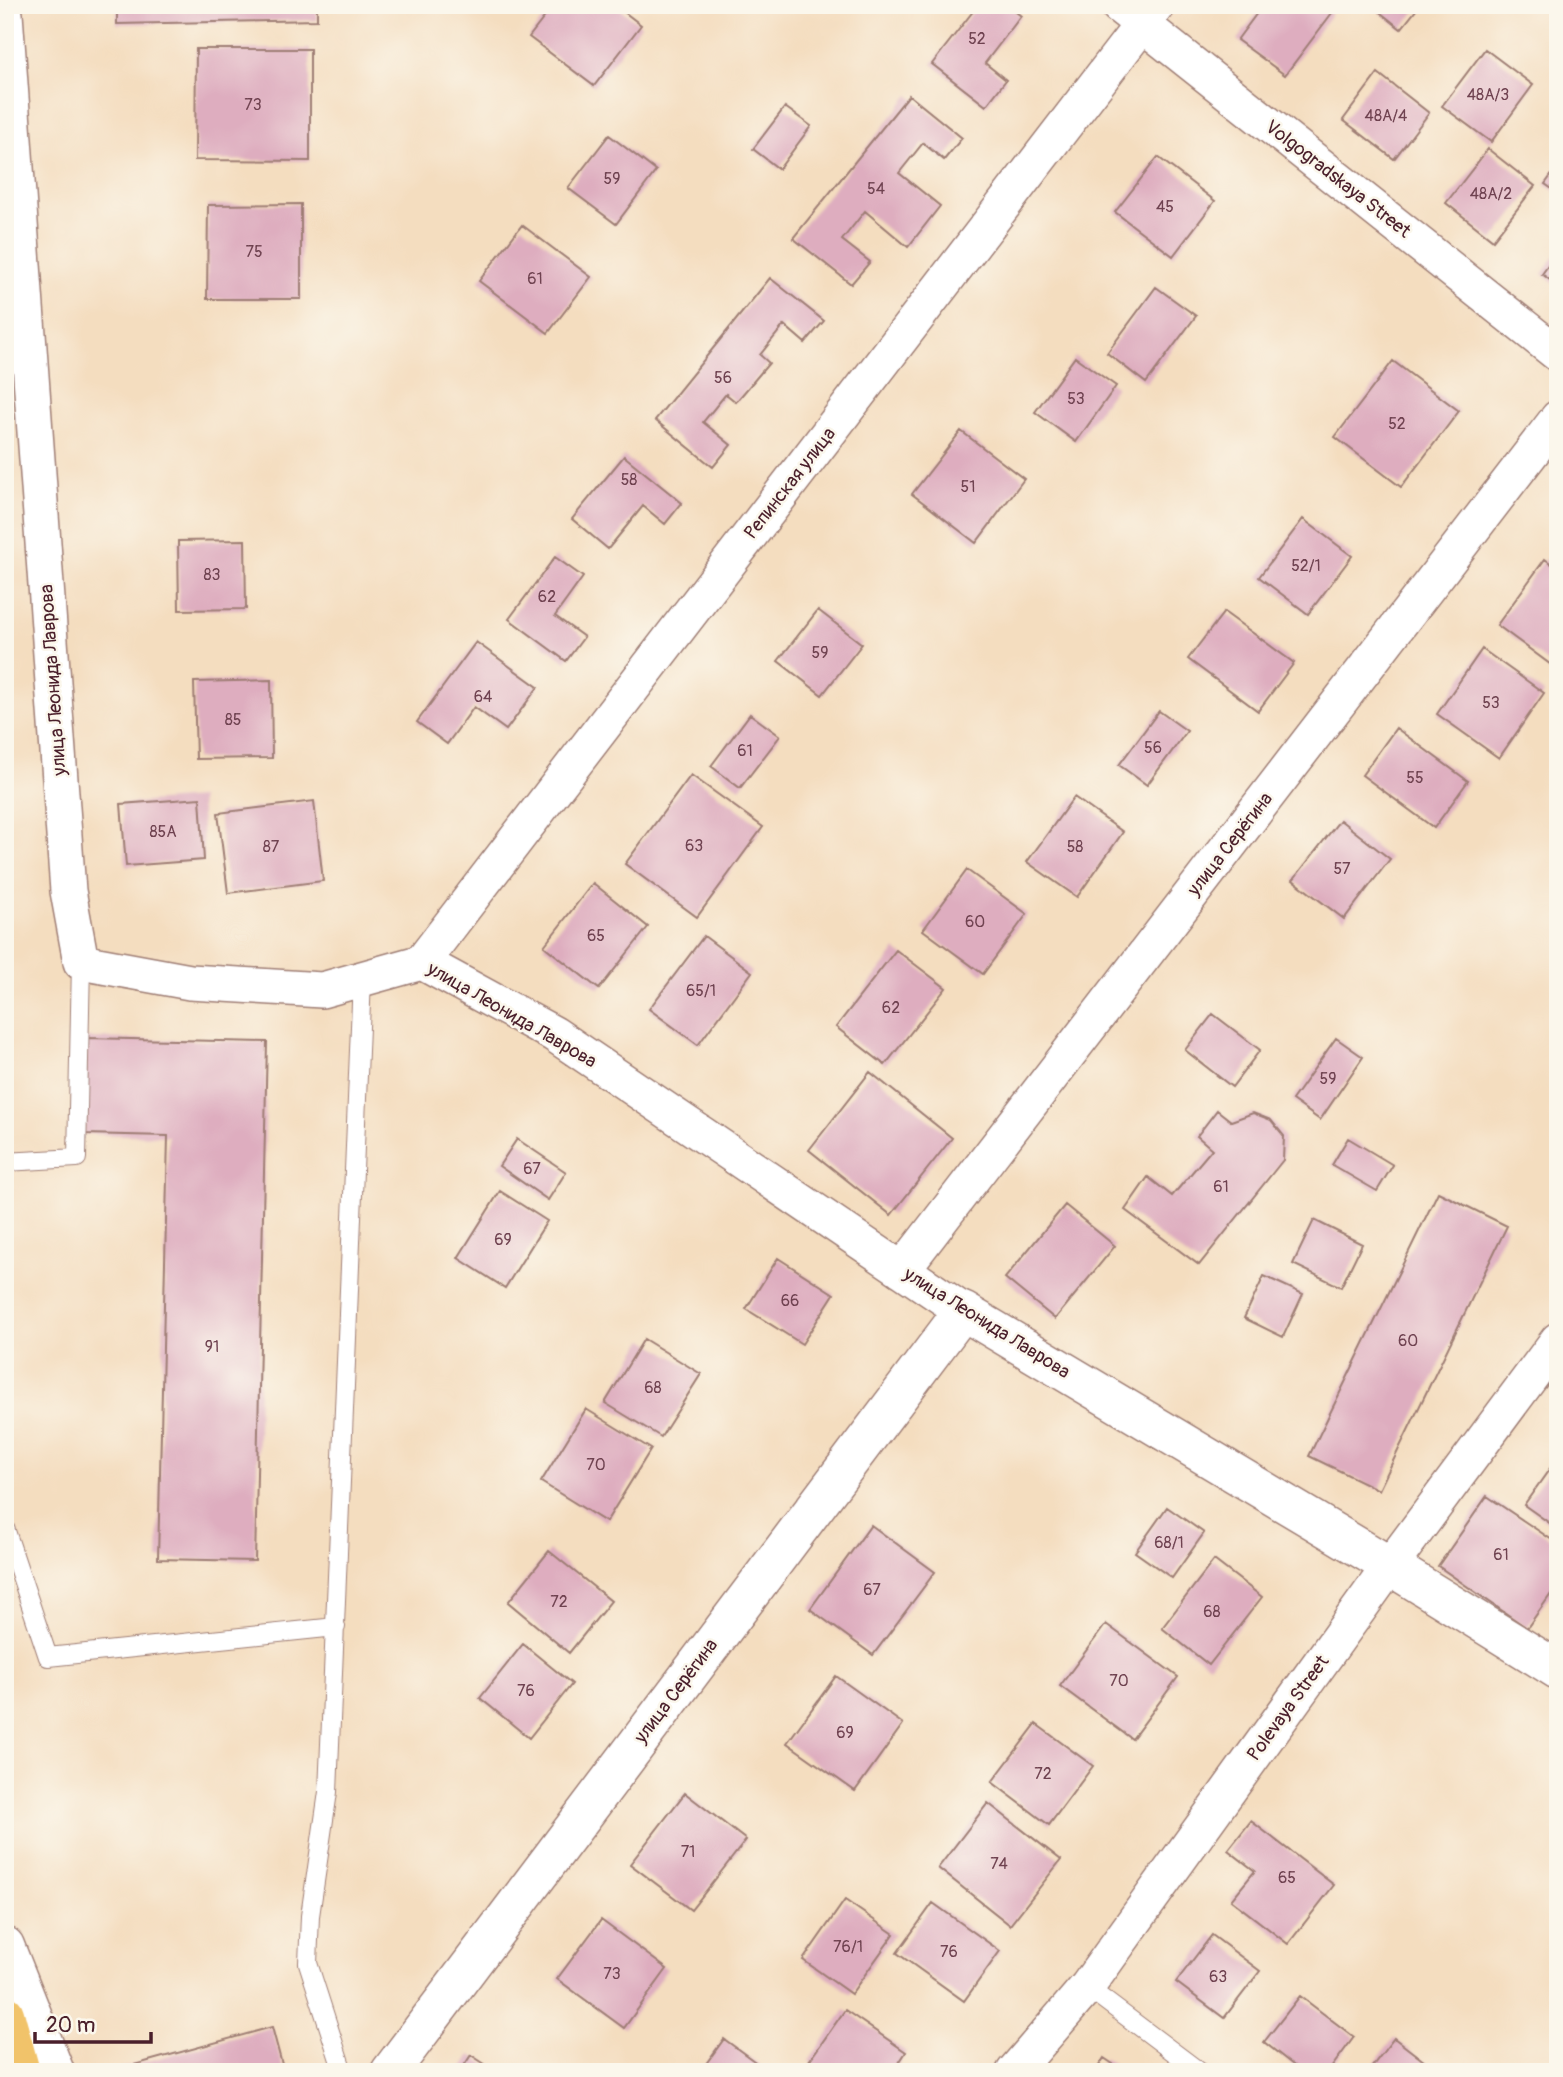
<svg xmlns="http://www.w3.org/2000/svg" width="1563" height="2077" font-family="Pangolin,sans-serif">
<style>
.building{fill:#deadbf}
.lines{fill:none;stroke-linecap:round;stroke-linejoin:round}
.service-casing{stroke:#9f7e75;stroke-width:20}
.minor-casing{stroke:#9f7e75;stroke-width:38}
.tertiary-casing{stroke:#9f7e75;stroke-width:41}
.trunk-casing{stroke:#9f7e75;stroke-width:41}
.service{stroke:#fff;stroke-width:18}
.minor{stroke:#fff;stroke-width:35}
.tertiary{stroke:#fff;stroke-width:38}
.trunk{stroke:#f1c36a;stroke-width:38}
.labels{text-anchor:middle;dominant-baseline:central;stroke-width:5;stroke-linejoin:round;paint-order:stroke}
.number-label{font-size:16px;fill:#6f4250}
.street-label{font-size:19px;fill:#4a1f2b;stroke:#fbf7ec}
</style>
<rect width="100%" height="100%" fill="#fbf7ec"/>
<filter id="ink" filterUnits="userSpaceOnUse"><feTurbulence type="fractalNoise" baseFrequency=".0143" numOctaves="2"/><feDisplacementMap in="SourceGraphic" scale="14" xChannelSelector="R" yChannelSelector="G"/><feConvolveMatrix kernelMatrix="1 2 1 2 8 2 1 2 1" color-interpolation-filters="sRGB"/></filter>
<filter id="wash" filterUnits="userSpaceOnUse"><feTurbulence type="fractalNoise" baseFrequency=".00686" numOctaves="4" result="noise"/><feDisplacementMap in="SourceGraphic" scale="28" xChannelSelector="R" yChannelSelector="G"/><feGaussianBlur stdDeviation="1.57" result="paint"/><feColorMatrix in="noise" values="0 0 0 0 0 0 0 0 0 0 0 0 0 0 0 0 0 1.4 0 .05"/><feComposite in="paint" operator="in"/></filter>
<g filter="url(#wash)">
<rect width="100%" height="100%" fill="#f4ddbf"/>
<g id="blocks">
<path class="building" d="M117,5H317V20L117,24Z
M554,5H615L641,25L594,86L529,37Z
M978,5H1007L1021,16L985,63L1006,80L986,106L932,64Z
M1263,5H1322L1332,13L1285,75L1237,40Z
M1371,5H1420L1401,29Z
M196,49H310V161L195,160Z
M1485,49L1533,85L1491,142L1442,106Z
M1378,73L1429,113L1394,159L1343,120Z
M909,95L962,138L944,160L923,143L899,173L940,206L908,247L865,211L842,240L870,262L851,284L793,238Z
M785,107L811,126L779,169L753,149Z
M609,135L656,171L616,224L568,188Z
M1488,149L1535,186L1493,240L1446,203Z
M1158,157L1215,201L1173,256L1115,212Z
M1558,166V193L1545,184Z
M301,204V299H207L208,205Z
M522,225L591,277L548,333L479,281Z
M1558,252V286L1542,274Z
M770,278L824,321L805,343L784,325L760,355L769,363L736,402L726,394L703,422L731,445L713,467L655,420Z
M1156,287L1196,316L1146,383L1107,353Z
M1075,357L1116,386L1076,442L1035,412Z
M1393,361L1459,411L1401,487L1335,437Z
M961,431L1024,479L976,543L912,494Z
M624,456L682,503L665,524L643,506L608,549L572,519Z
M1303,519L1352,556L1308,614L1259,577Z
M245,540L246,609L179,610L178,541Z
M555,557L583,577L555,616L584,637L566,661L509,619Z
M1545,559L1558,569V662L1554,667L1497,625Z
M818,610L862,644L822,695L778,661Z
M1224,612L1294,663L1258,711L1188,659Z
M476,642L538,687L506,730L474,707L447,744L417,722Z
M1482,649L1544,693L1499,758L1437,714Z
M271,680L272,758L196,759L194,682Z
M1159,711L1187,731L1147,785L1119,765Z
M750,714L780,736L740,788L711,766Z
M1396,728L1468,781L1434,828L1362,775Z
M691,775L763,827L697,917L625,864Z
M1074,797L1123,832L1077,897L1027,862Z
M200,798L204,860L126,866L121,804Z
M314,801L323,881L228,893L218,813Z
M1340,820L1390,859L1344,919L1293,880Z
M967,870L1027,914L983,974L923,930Z
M593,883L648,927L599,989L544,946Z
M704,936L752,972L698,1045L649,1009Z
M896,950L946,988L885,1065L836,1027Z
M1213,1014L1260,1050L1232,1087L1185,1050Z
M86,1038L267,1042L255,1561L158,1559L168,1136L84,1134Z
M1336,1038L1363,1057L1320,1120L1292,1100Z
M870,1072L952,1138L891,1215L809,1150Z
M1217,1110L1231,1121L1253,1113L1271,1120L1284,1136L1283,1160L1199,1265L1125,1210L1148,1177L1172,1196L1212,1149L1197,1136Z
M1348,1138L1393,1165L1377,1191L1332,1165Z
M517,1139L566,1172L548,1200L499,1166Z
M500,1191L547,1221L505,1288L458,1258Z
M1438,1192L1507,1226L1379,1490L1309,1456Z
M1065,1205L1115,1246L1055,1319L1005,1278Z
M1314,1220L1362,1244L1341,1287L1293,1264Z
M778,1258L834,1294L802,1344L746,1309Z
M1264,1276L1303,1294L1283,1337L1244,1318Z
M644,1339L701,1374L661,1437L605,1403Z
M586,1409L651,1449L606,1522L541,1482Z
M1558,1457V1529L1524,1505Z
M1487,1496L1558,1544V1584L1527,1628L1438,1566Z
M1167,1507L1204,1533L1172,1578L1135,1552Z
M871,1525L935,1572L873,1655L810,1609Z
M549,1551L611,1601L569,1653L508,1602Z
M1214,1560L1262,1597L1209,1665L1162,1628Z
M1106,1624L1178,1677L1132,1739L1060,1686Z
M523,1644L572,1684L529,1738L480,1698Z
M836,1676L903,1724L855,1791L787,1743Z
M1036,1724L1093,1766L1049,1825L992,1782Z
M685,1793L746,1840L691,1910L630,1864Z
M988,1803L1061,1860L1010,1925L938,1868Z
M1251,1821L1334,1885L1288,1944L1231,1900L1255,1871L1228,1850Z
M845,1900L894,1934L851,1994L803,1960Z
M933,1903L1000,1951L964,2001L897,1953Z
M601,1920L667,1969L624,2028L557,1979Z
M1212,1935L1260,1971L1224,2018L1176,1982Z
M1300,1996L1354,2037L1328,2072H1302L1264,2042Z
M845,2010L906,2052L893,2072H824L809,2061Z
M272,2027L284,2072H112V2071Z
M1394,2038L1438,2072H1368Z
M724,2039L769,2072H700Z
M471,2055L497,2072H460Z
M1104,2058L1125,2072H1095Z"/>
</g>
</g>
<g filter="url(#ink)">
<use href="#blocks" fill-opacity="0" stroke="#9f7e75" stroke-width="2"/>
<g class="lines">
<g class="service-casing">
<path id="service" d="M5,1162L77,1158L81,962
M5,1528L48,1657L336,1627
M1087,1987L1200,2072
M343,2072L308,1963L310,1916L328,1792L362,979"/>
</g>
<g class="minor-casing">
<path id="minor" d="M1118,5L1558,354
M5,14L68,891L81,962L190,982L322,990L422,962L554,1034L963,1311
M422,962L1157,5
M902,1270L1558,418
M1014,2072L1087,1987L1390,1566L1558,1340"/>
</g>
<g class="tertiary-casing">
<path id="tertiary" d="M5,1946L55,2072
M390,2072L963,1311L1390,1566L1558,1670"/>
</g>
<g class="trunk-casing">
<path id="trunk" d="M5,2014L21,2072"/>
</g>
<use href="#service" class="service"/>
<use href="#minor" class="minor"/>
<use href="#tertiary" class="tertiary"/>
<use href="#trunk" class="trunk"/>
</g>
</g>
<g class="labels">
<g class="number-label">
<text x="977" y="39">52</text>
<text x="1488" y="95">48А/3</text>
<text x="253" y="105">73</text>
<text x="1386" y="116">48А/4</text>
<text x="612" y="179">59</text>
<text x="876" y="189">54</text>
<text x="1491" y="194">48А/2</text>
<text x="1165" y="207">45</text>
<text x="254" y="252">75</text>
<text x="535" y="279">61</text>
<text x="723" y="378">56</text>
<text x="1076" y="399">53</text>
<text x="1397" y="424">52</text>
<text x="629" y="480">58</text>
<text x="968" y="487">51</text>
<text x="1306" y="566">52/1</text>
<text x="212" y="575">83</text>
<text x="547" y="597">62</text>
<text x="820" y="653">59</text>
<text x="483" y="697">64</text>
<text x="1491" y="703">53</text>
<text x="233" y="720">85</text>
<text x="1153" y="748">56</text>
<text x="745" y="751">61</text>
<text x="1415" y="778">55</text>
<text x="163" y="832">85А</text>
<text x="694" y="846">63</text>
<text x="271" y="847">87</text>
<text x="1075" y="847">58</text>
<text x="1342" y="869">57</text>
<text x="975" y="922">60</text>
<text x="596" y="936">65</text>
<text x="701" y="991">65/1</text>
<text x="891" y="1008">62</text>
<text x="1328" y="1079">59</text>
<text x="532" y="1169">67</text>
<text x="1221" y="1187">61</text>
<text x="503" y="1240">69</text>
<text x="790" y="1301">66</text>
<text x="1408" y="1341">60</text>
<text x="212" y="1347">91</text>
<text x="653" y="1388">68</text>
<text x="596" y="1465">70</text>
<text x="1169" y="1543">68/1</text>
<text x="1501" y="1555">61</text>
<text x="872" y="1590">67</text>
<text x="559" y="1602">72</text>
<text x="1212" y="1612">68</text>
<text x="1119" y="1681">70</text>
<text x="526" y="1691">76</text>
<text x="845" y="1733">69</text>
<text x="1043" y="1774">72</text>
<text x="688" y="1852">71</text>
<text x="999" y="1864">74</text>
<text x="1287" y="1878">65</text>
<text x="848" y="1947">76/1</text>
<text x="949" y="1952">76</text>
<text x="612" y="1974">73</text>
<text x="1218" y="1977">63</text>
</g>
<g class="street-label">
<text transform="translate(1338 179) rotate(38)">Volgogradskaya Street</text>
<text transform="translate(790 483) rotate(-52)">Репинская улица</text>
<text transform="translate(53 680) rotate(-94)">улица Леонида Лаврова</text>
<text transform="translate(1230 844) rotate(-52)">улица Серёгина</text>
<text transform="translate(512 1015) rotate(30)">улица Леонида Лаврова</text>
<text transform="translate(987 1323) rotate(32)">улица Леонида Лаврова</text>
<text transform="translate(676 1691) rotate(-53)">улица Серёгина</text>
<text transform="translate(1288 1708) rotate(-54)">Polevaya Street</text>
</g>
</g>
<rect width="1563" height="2077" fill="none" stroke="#fbf7ec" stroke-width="28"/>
<path d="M35 2032v10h116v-10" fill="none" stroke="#4a1f2b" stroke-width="3.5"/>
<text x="46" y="2032" font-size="21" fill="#4a1f2b" stroke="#fbf7ec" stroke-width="5" paint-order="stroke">20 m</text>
</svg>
